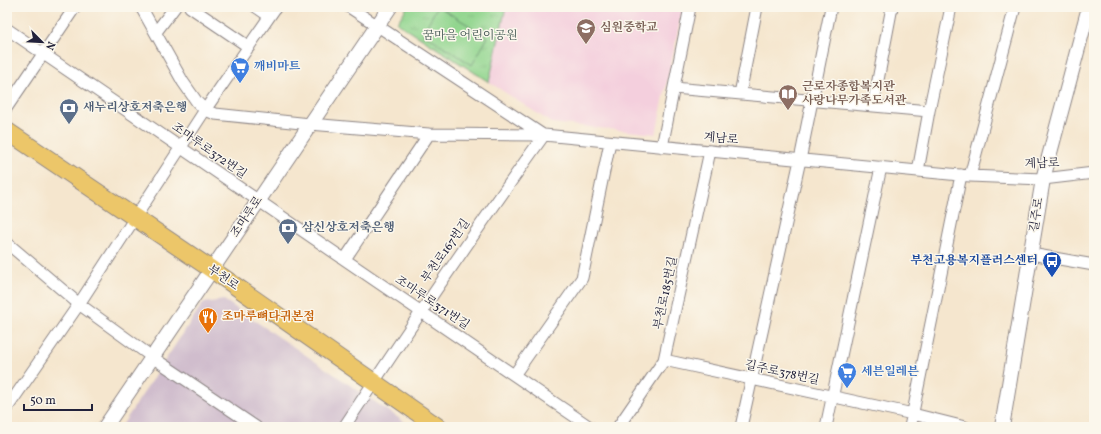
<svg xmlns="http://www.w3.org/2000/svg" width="1101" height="434" font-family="Vollkorn,'Noto Serif KR',serif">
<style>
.built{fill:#f4cfdd}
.industrial{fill:#d0bdcd}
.park{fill:url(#park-tufts);stroke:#5a7c64}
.pitch{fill:#91d58e;stroke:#5a7c64}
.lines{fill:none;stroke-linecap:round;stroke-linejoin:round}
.minor-casing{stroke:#8c8484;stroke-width:13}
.tertiary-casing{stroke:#8c8484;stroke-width:16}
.primary-casing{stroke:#8c8484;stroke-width:19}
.minor{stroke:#fff;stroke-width:11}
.tertiary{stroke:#fff;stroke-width:14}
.primary{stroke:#ecc669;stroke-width:17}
.labels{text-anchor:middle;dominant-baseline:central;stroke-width:3;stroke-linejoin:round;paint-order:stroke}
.education-label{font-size:12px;font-weight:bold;fill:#785e54;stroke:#fbf7ec;text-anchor:start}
.park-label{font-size:12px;fill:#435854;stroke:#fbf7ec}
.shop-label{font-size:12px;font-weight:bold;fill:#366cbe;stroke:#fbf7ec;text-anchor:start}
.service-label{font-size:12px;font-weight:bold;fill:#4e5e75;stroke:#fbf7ec;text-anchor:start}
.street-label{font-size:12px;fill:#22223b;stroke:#fbf7ec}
.transit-label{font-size:12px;font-weight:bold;fill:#164399;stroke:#fbf7ec;text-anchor:end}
.food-label{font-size:12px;font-weight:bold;fill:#c56008;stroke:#fbf7ec;text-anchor:start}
</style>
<defs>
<pattern id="park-tufts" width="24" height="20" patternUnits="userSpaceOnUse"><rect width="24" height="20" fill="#91d58e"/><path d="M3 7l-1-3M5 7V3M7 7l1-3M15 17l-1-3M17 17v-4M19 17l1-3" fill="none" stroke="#7db77b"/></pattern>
</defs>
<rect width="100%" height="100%" fill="#fbf7ec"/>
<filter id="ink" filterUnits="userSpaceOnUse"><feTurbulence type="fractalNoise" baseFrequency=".025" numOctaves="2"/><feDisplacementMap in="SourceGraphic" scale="8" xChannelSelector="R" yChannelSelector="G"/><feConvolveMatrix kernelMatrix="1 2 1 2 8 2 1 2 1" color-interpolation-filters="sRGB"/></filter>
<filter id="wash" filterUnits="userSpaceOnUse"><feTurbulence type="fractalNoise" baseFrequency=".012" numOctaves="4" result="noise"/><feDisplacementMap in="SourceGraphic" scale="16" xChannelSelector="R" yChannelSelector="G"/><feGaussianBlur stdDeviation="0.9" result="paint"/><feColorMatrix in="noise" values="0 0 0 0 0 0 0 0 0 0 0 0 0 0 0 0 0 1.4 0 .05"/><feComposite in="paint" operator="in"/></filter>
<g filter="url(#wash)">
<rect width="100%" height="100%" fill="#f5e6ce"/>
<path class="built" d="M506,7H683L656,134L552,123L489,82Z"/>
<path class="industrial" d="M224,300L412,427H121L203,303Z"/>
<path class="park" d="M407,7H506L489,82L397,23Z"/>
<path class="pitch" d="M437,7H439L488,37L472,65L423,33Z"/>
</g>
<g filter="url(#ink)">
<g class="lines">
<g class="minor-casing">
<path id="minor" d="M141,7L183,82L197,102L205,110L215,114L310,124L429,134L544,135L970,176L1043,179L1094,173
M190,7L249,47
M256,7L269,16
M349,7L543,135
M7,29L590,427
M156,32L175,7
M674,88L929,111
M740,94L757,7
M873,106L892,7
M7,107L75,7
M662,147L690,7
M918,171L929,111L951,7
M970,176L1015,7
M7,243L79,304L152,357L256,427
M1031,254L1094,265
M345,259L429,134
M664,360L913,414L965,427
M514,375L582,278L610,142
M7,408L79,304L205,110L276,7
M344,427C409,329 475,231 544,135
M618,427L664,360L710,151
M741,427L800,160L831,7
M826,427L881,167
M910,427L961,175"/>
</g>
<g class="tertiary-casing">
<path id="tertiary" d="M105,427L390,7
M1002,427L1043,179L1089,7"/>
</g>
<g class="primary-casing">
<path id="primary" d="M7,131L211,269L438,427"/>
</g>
<use href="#minor" class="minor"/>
<use href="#tertiary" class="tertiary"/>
<use href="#primary" class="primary"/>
</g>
</g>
<defs>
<g id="school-pin" transform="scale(1)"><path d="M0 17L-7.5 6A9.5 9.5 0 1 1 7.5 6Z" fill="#8d6e63" stroke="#fbf7ec"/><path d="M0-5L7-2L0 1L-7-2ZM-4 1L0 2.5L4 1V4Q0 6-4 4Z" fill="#fff"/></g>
<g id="supermarket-pin" transform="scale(1)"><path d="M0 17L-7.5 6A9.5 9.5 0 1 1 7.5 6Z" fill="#3f7fe0" stroke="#fbf7ec"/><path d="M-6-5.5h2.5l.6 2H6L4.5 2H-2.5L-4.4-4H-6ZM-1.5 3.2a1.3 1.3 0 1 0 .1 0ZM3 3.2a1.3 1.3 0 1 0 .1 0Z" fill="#fff"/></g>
<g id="library-pin" transform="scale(1)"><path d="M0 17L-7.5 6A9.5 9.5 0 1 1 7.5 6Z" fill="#8d6e63" stroke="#fbf7ec"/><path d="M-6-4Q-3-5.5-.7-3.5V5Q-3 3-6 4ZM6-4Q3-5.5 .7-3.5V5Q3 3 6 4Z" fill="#fff"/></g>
<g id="bank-pin" transform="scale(1)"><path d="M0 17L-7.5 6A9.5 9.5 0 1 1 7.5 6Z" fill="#5c6f8a" stroke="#fbf7ec"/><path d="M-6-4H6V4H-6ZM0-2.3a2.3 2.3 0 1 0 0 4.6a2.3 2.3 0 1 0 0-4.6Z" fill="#fff"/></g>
<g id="bus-pin" transform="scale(1)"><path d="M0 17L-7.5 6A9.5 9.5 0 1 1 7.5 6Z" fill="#1a4fb4" stroke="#fbf7ec"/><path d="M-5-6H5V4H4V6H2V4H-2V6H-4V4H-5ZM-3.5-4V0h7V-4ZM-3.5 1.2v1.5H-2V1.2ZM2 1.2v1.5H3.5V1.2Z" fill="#fff"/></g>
<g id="restaurant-pin" transform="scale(1)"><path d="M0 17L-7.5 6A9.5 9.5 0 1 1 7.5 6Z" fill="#e8710a" stroke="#fbf7ec"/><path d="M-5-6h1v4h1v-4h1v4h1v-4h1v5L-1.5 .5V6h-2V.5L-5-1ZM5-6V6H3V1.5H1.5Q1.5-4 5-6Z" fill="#fff"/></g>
</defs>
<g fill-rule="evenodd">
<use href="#school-pin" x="586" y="28"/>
<use href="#supermarket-pin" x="240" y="67"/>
<use href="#library-pin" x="788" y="94"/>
<use href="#bank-pin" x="69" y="108"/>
<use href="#bank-pin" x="288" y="228"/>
<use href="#bus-pin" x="1052" y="261"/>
<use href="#restaurant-pin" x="208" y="317"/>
<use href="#supermarket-pin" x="847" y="372"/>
</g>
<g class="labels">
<g class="education-label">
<text x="600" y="28">심원중학교</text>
<text x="802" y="87">근로자종합복지관<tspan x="802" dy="14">사랑나무가족도서관</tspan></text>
</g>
<g class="park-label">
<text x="470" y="36">꿈마을 어린이공원</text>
</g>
<g class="shop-label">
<text x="254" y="67">깨비마트</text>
<text x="861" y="372">세븐일레븐</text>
</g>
<g class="service-label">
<text x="83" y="108">새누리상호저축은행</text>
<text x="302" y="228">삼신상호저축은행</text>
</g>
<g class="street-label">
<text transform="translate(721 139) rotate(5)">계남로</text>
<text transform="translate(209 151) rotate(35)">조마루로372번길</text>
<text transform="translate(1042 164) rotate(-2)">계남로</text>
<text transform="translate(1037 215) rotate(-81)">길주로</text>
<text transform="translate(247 217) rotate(-56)">조마루로</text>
<text transform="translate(446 251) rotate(-55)">부천로167번길</text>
<text transform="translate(223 278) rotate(35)">부천로</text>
<text transform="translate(666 293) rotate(-78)">부천로185번길</text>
<text transform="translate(432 303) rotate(34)">조마루로371번길</text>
<text transform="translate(782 373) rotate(12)">길주로378번길</text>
</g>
<g class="transit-label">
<text x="1038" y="261">부천고용복지플러스센터</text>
</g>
<g class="food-label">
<text x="222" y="317">조마루뼈다귀본점</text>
</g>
</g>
<rect width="1101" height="434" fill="none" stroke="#fbf7ec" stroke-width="24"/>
<g transform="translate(42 42) rotate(114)" stroke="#fbf7ec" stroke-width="3" paint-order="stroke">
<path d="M0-3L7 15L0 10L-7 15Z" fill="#22223b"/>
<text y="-6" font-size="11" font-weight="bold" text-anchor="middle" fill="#22223b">N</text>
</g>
<path d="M24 404v6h68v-6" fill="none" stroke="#22223b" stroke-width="2"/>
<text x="30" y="404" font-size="12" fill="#22223b" stroke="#fbf7ec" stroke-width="3" paint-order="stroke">50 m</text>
</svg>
